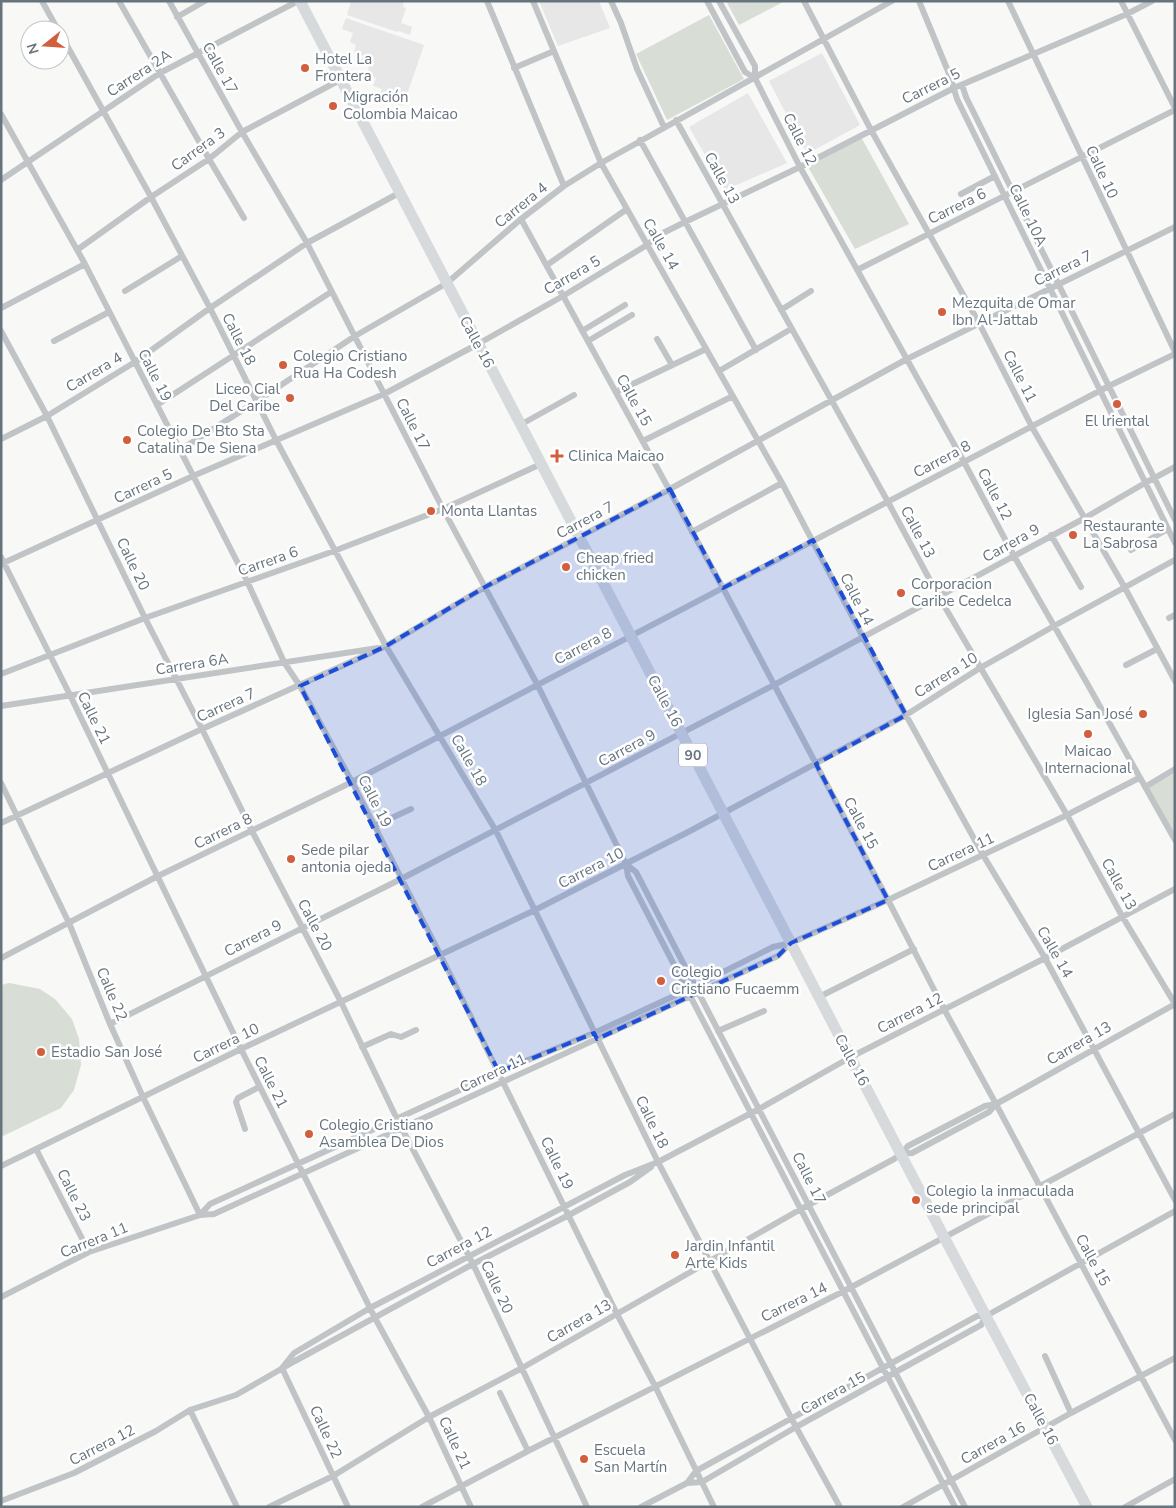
<svg xmlns="http://www.w3.org/2000/svg" width="1176" height="1508" font-family="'Nunito Sans',sans-serif">
<style>
.built{fill:#e6e7e6}
.green{fill:#d8ddd6}
.lines{fill:none;stroke-linecap:round;stroke-linejoin:round}
.street{stroke:#c0c4c7;stroke-width:6}
.highway{stroke:#d6dadd;stroke-width:11}
.marked{fill:#1d4ed8;fill-opacity:0.2;stroke:#1d4ed8;stroke-width:4;stroke-dasharray:10 6;stroke-linejoin:round}
.poi-dot{fill:#d25e3d;stroke:#fff;stroke-width:2}
.labels{text-anchor:middle;dominant-baseline:central;stroke-width:5;stroke-linejoin:round;paint-order:stroke}
.shield{fill:#fff;stroke:#949ea5;stroke-width:1}
.shield-label{font-size:14px;font-weight:bold;fill:#66747e}
.poi-label{font-size:15px;fill:#66747e;stroke:#fff;text-anchor:start}
.street-label{font-size:15px;fill:#66747e;stroke:#fff}
</style>
<rect width="100%" height="100%" fill="#f8f8f6"/>
<path class="built" d="M351,1H404L403,7L406,8L401,23L412,27L410,35L398,31L397,32L347,15Z
M539,1H599L610,28L558,46Z
M346,18L424,45L403,106L379,98L382,89L373,86L376,78L367,75L369,67L360,63L363,56L354,52L356,45L350,42L353,33L342,29Z
M822,53L860,125L807,154L769,81Z
M748,93L787,163L725,190L689,127Z"/>
<path class="green" d="M730,1H785L739,25L727,3Z
M709,15L744,79L667,120L636,54Z
M860,135L909,224L855,249L807,165Z
M1175,773V835L1148,788Z
M9,983L40,989L55,999L72,1019L79,1039L81,1065L74,1090L61,1108L1,1137V985Z"/>
<g class="lines">
<path class="street" d="M42,1L58,30
M119,1L209,159L244,218
M169,1L242,132L307,243L443,509L537,684L626,864L628,876L955,1507
M487,1L564,186
M533,1L601,163L782,483L863,637L983,855L1045,958L1175,1200
M611,1L621,23L637,69L664,127
M707,1L745,72L755,78
M719,1L755,66V78L800,167L964,462L1014,556L1088,685L1175,840
M804,1L871,130L979,323L1032,427L1125,588L1175,681
M919,1L950,76L957,99L1175,543
M1008,1L1175,352
M1121,1L1175,108
M177,17L205,1
M60,33L151,197L210,308L276,440L386,646L496,831L658,1162L796,1427L840,1507
M514,68L554,51
M962,85L966,97L1175,520
M1,114L85,264L247,581L284,662L300,686L352,782L441,956L617,1314L655,1386L714,1507
M676,120L888,502L939,597L1067,815L1122,916L1175,1004
M640,140L756,350
M1,180L160,73L298,1
M961,194L995,176
M521,219L723,588L888,900L944,1009L996,1104L1175,1440
M77,250L151,197L209,159L242,132L340,80
M547,265L627,209
M857,270L1175,110
M125,291L182,256
M1,308L85,264
M781,310L811,291
M1,331L47,416L145,618L202,729L252,831L341,1002L397,1119L473,1264L587,1507
M582,331L625,305
M657,339L672,365
M54,341L109,312
M588,341L632,315
M719,371L791,329
M616,392L706,349
M157,405L331,292
M520,425L574,395
M1,439L47,416L135,362L210,308L307,243L399,193
M643,441L733,396
M180,450L257,401L355,336L447,283L521,219L564,186L601,163L892,1
M692,532L782,483
M1051,535L1081,587
M1131,550L1168,529
M1,557L70,695L241,1049L375,1318L429,1417L471,1507
M1,564L193,476L384,394L478,344L563,296L647,245L659,235L685,222L800,167L954,88L1127,14L1152,1
M1169,618L1175,615
M1126,665L1157,649
M1,674L145,618L334,551L443,509L541,464
M1,706L378,648
M1,783L69,923L110,1024L143,1097L200,1215
M1145,787L1175,769
M1,823L202,729L386,646L485,587L670,489L907,359L1175,227
M374,826L411,809
M626,864L636,872L965,1507
M1,958L156,877L352,782L1109,386L1175,354
M819,997L914,949
M110,1024L401,879L774,685L1083,519L1145,483L1175,467
M718,1031L764,1011
M362,1047L391,1034L401,1037L416,1030
M245,1129L236,1102L238,1098L259,1087
M36,1149L89,1252
M901,1154L912,1153L989,1112L996,1104
M1,1166L241,1049L535,910L690,831L906,715L980,668L1054,626L1175,560
M200,1215L210,1204L499,1072L594,1033L687,990L773,947L791,943L888,900L1067,815L1139,778
M1,1297L89,1252L200,1215L214,1214L778,956L790,944
M1045,1356L1071,1413
M282,1368L294,1353L370,1308L625,1175L658,1162L759,1109L851,1057L1045,958L1175,889
M282,1368L348,1507
M500,1393L528,1451
M190,1410L237,1507
M687,1483L696,1471L977,1316H986L1175,1211
M1,1501L74,1473L156,1431L190,1410L236,1395L295,1361L473,1264L569,1215L630,1182L651,1167
M269,1507L333,1476L429,1417L522,1368L801,1209L894,1159L901,1154L908,1146L985,1106L996,1104L1007,1098L1175,1004
M422,1507L528,1451L844,1291L1175,1114
M641,1507L687,1483L702,1482L796,1427L981,1325L986,1316
M903,1507L1071,1413L1175,1358
M1125,1507L1175,1479"/>
<path class="highway" d="M300,1L944,1237L1087,1507"/>
</g>
<path class="marked" d="M670,489L723,588L813,540L906,715L816,764L888,900L791,943L778,956L597,1039L594,1033L499,1072L300,686L386,646L485,587Z"/>
<g class="poi-dot">
<circle cx="305" cy="68" r="5"/>
<circle cx="333" cy="106" r="5"/>
<circle cx="942" cy="312" r="5"/>
<circle cx="283" cy="365" r="5"/>
<circle cx="290" cy="398" r="5"/>
<circle cx="1117" cy="404" r="5"/>
<circle cx="127" cy="440" r="5"/>
<path d="M554.5 448.5h5v5h5v5h-5v5h-5v-5h-5v-5h5z"/>
<circle cx="431" cy="511" r="5"/>
<circle cx="1073" cy="535" r="5"/>
<circle cx="566" cy="567" r="5"/>
<circle cx="901" cy="593" r="5"/>
<circle cx="1143" cy="714" r="5"/>
<circle cx="1088" cy="734" r="5"/>
<circle cx="291" cy="859" r="5"/>
<circle cx="661" cy="981" r="5"/>
<circle cx="41" cy="1052" r="5"/>
<circle cx="309" cy="1134" r="5"/>
<circle cx="916" cy="1200" r="5"/>
<circle cx="675" cy="1255" r="5"/>
<circle cx="584" cy="1459" r="5"/>
</g>
<g class="labels">
<rect class="shield" x="679" y="743.5" width="28" height="23" rx="4"/>
<g class="shield-label">
<text x="693" y="755">90</text>
</g>
<g class="poi-label">
<text x="315" y="59">Hotel La<tspan x="315" dy="17">Frontera</tspan></text>
<text x="343" y="97">Migración<tspan x="343" dy="17">Colombia Maicao</tspan></text>
<text x="952" y="303">Mezquita de Omar<tspan x="952" dy="17">Ibn Al-Jattab</tspan></text>
<text x="293" y="356">Colegio Cristiano<tspan x="293" dy="17">Rua Ha Codesh</tspan></text>
<text x="280" y="389" text-anchor="end">Liceo Cial<tspan x="280" dy="17">Del Caribe</tspan></text>
<text x="1117" y="421" text-anchor="middle">El lriental</text>
<text x="137" y="431">Colegio De Bto Sta<tspan x="137" dy="17">Catalina De Siena</tspan></text>
<text x="568" y="456">Clinica Maicao</text>
<text x="441" y="511">Monta Llantas</text>
<text x="1083" y="526">Restaurante<tspan x="1083" dy="17">La Sabrosa</tspan></text>
<text x="576" y="558">Cheap fried<tspan x="576" dy="17">chicken</tspan></text>
<text x="911" y="584">Corporacion<tspan x="911" dy="17">Caribe Cedelca</tspan></text>
<text x="1133" y="714" text-anchor="end">Iglesia San José</text>
<text x="1088" y="751" text-anchor="middle">Maicao<tspan x="1088" dy="17">Internacional</tspan></text>
<text x="301" y="850">Sede pilar<tspan x="301" dy="17">antonia ojeda</tspan></text>
<text x="671" y="972">Colegio<tspan x="671" dy="17">Cristiano Fucaemm</tspan></text>
<text x="51" y="1052">Estadio San José</text>
<text x="319" y="1125">Colegio Cristiano<tspan x="319" dy="17">Asamblea De Dios</tspan></text>
<text x="926" y="1191">Colegio la inmaculada<tspan x="926" dy="17">sede principal</tspan></text>
<text x="685" y="1246">Jardin Infantil<tspan x="685" dy="17">Arte Kids</tspan></text>
<text x="594" y="1450">Escuela<tspan x="594" dy="17">San Martín</tspan></text>
</g>
<g class="street-label">
<text transform="translate(220 68) rotate(61)">Calle 17</text>
<text transform="translate(139 73) rotate(-33)">Carrera 2A</text>
<text transform="translate(931 86) rotate(-26)">Carrera 5</text>
<text transform="translate(800 139) rotate(63)">Calle 12</text>
<text transform="translate(198 149) rotate(-36)">Carrera 3</text>
<text transform="translate(1102 172) rotate(65)">Calle 10</text>
<text transform="translate(722 178) rotate(61)">Calle 13</text>
<text transform="translate(521 205) rotate(-39)">Carrera 4</text>
<text transform="translate(957 206) rotate(-26)">Carrera 6</text>
<text transform="translate(1028 215) rotate(64)">Calle 10A</text>
<text transform="translate(661 244) rotate(60)">Calle 14</text>
<text transform="translate(1063 268) rotate(-26)">Carrera 7</text>
<text transform="translate(572 275) rotate(-30)">Carrera 5</text>
<text transform="translate(239 339) rotate(63)">Calle 18</text>
<text transform="translate(477 342) rotate(62)">Calle 16</text>
<text transform="translate(94 372) rotate(-31)">Carrera 4</text>
<text transform="translate(155 375) rotate(63)">Calle 19</text>
<text transform="translate(1020 376) rotate(63)">Calle 11</text>
<text transform="translate(634 400) rotate(61)">Calle 15</text>
<text transform="translate(413 424) rotate(63)">Calle 17</text>
<text transform="translate(942 459) rotate(-28)">Carrera 8</text>
<text transform="translate(143 486) rotate(-25)">Carrera 5</text>
<text transform="translate(995 494) rotate(62)">Calle 12</text>
<text transform="translate(585 520) rotate(-28)">Carrera 7</text>
<text transform="translate(918 532) rotate(62)">Calle 13</text>
<text transform="translate(1011 543) rotate(-29)">Carrera 9</text>
<text transform="translate(268 561) rotate(-19)">Carrera 6</text>
<text transform="translate(133 564) rotate(64)">Calle 20</text>
<text transform="translate(857 599) rotate(63)">Calle 14</text>
<text transform="translate(583 646) rotate(-28)">Carrera 8</text>
<text transform="translate(192 664) rotate(-9)">Carrera 6A</text>
<text transform="translate(946 675) rotate(-32)">Carrera 10</text>
<text transform="translate(665 701) rotate(62)">Calle 16</text>
<text transform="translate(226 705) rotate(-24)">Carrera 7</text>
<text transform="translate(94 718) rotate(64)">Calle 21</text>
<text transform="translate(627 748) rotate(-28)">Carrera 9</text>
<text transform="translate(469 760) rotate(60)">Calle 18</text>
<text transform="translate(375 801) rotate(63)">Calle 19</text>
<text transform="translate(861 823) rotate(62)">Calle 15</text>
<text transform="translate(223 831) rotate(-26)">Carrera 8</text>
<text transform="translate(961 852) rotate(-25)">Carrera 11</text>
<text transform="translate(591 868) rotate(-27)">Carrera 10</text>
<text transform="translate(1119 884) rotate(61)">Calle 13</text>
<text transform="translate(315 925) rotate(62)">Calle 20</text>
<text transform="translate(253 938) rotate(-27)">Carrera 9</text>
<text transform="translate(1055 952) rotate(60)">Calle 14</text>
<text transform="translate(112 994) rotate(67)">Calle 22</text>
<text transform="translate(910 1013) rotate(-27)">Carrera 12</text>
<text transform="translate(226 1043) rotate(-26)">Carrera 10</text>
<text transform="translate(1079 1043) rotate(-30)">Carrera 13</text>
<text transform="translate(852 1060) rotate(62)">Calle 16</text>
<text transform="translate(493 1073) rotate(-25)">Carrera 11</text>
<text transform="translate(271 1082) rotate(63)">Calle 21</text>
<text transform="translate(652 1122) rotate(64)">Calle 18</text>
<text transform="translate(557 1163) rotate(64)">Calle 19</text>
<text transform="translate(809 1178) rotate(63)">Calle 17</text>
<text transform="translate(74 1195) rotate(63)">Calle 23</text>
<text transform="translate(94 1240) rotate(-22)">Carrera 11</text>
<text transform="translate(459 1247) rotate(-28)">Carrera 12</text>
<text transform="translate(1093 1260) rotate(62)">Calle 15</text>
<text transform="translate(497 1287) rotate(65)">Calle 20</text>
<text transform="translate(794 1302) rotate(-26)">Carrera 14</text>
<text transform="translate(579 1321) rotate(-30)">Carrera 13</text>
<text transform="translate(833 1393) rotate(-29)">Carrera 15</text>
<text transform="translate(1041 1419) rotate(62)">Calle 16</text>
<text transform="translate(326 1432) rotate(65)">Calle 22</text>
<text transform="translate(455 1443) rotate(65)">Calle 21</text>
<text transform="translate(993 1443) rotate(-29)">Carrera 16</text>
<text transform="translate(102 1445) rotate(-27)">Carrera 12</text>
</g>
</g>
<rect width="1176" height="1508" fill="none" stroke="#66747e" stroke-width="5"/>
<g transform="translate(45 45) rotate(253)"><circle r="24" fill="#ffffff" stroke="#c2c7cb"/>
<path d="M0-4L9 19L0 12L-9 19Z" fill="#d25e3d"/>
<text y="-8" font-size="14" font-weight="bold" text-anchor="middle" fill="#66747e">N</text>
</g>
</svg>
